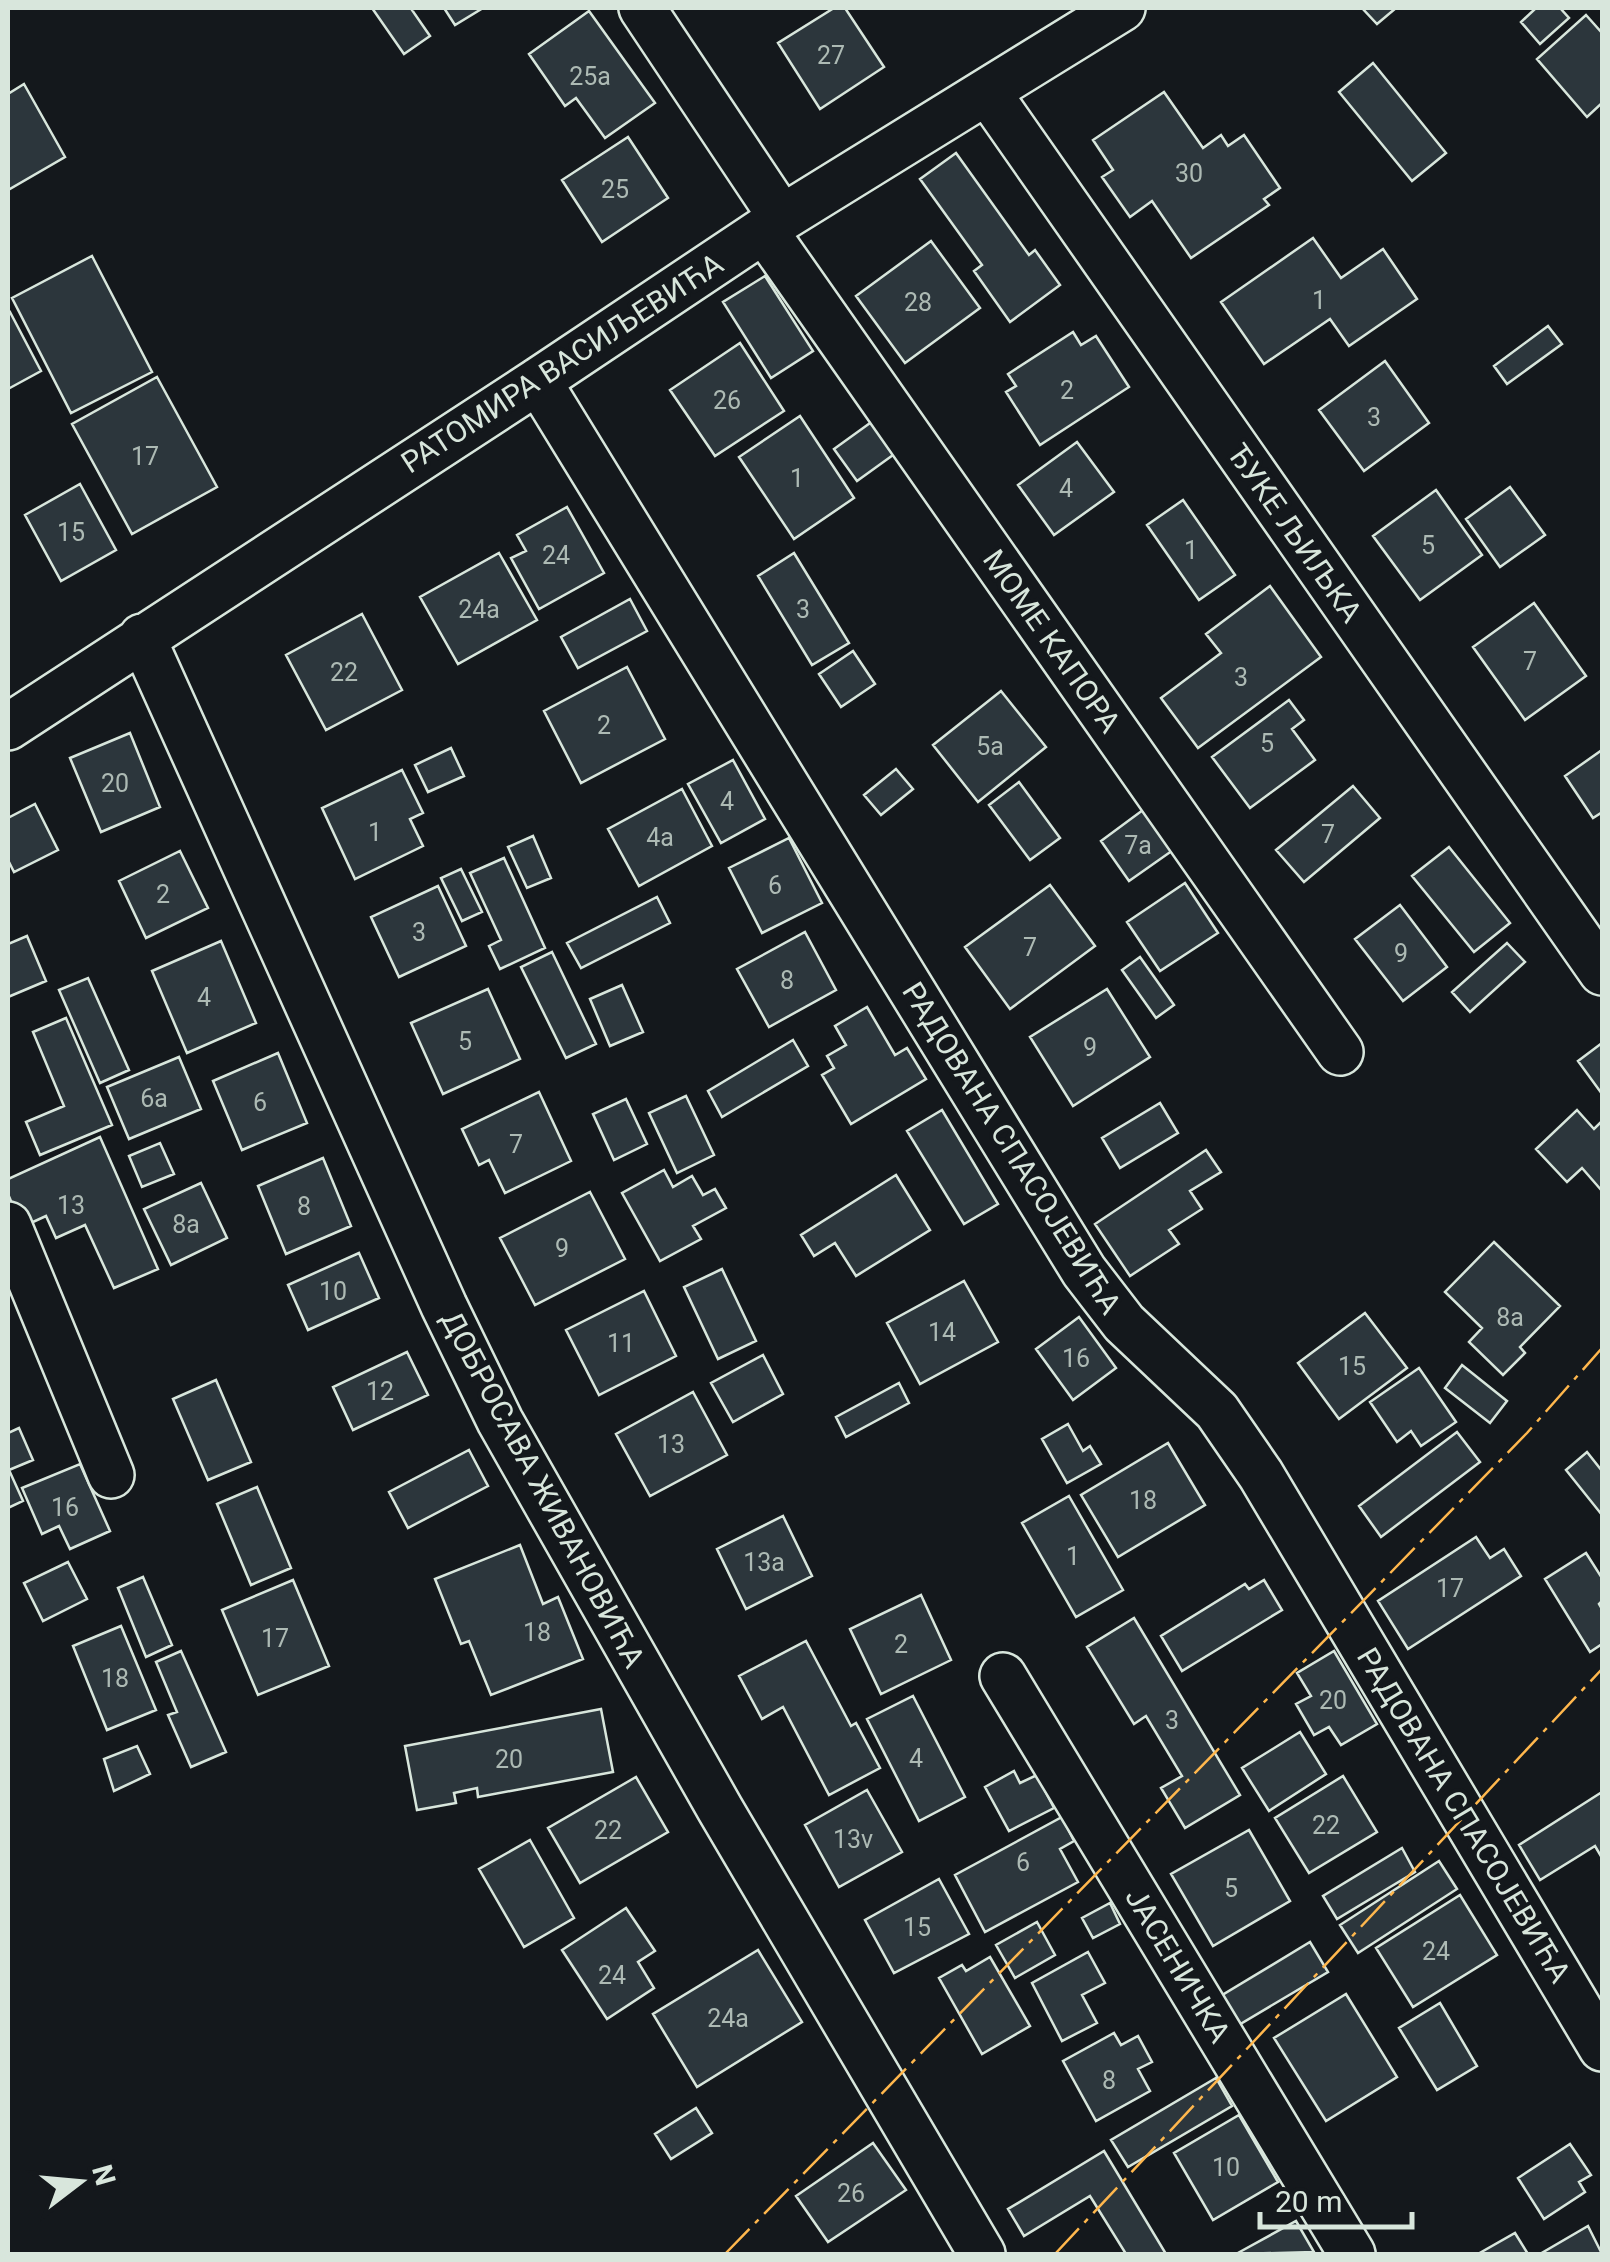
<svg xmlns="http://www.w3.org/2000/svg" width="1610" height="2262" font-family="Roboto,sans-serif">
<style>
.building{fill:#2c363c;stroke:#d8e6dc;stroke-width:2.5}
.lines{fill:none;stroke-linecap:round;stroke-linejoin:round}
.minor-casing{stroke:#d8e6dc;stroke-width:50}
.minor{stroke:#14181c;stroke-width:45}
.power{stroke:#ffb74d;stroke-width:2.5;stroke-dasharray:35 8 5 8;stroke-linecap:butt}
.labels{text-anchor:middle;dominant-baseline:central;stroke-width:8;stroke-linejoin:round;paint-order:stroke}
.number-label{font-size:25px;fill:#adbab4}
.street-label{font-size:30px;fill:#d8e6dc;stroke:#14181c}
</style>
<rect width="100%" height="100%" fill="#14181c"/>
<path class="building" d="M372,8H416L412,10L430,36L404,54Z
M444,8H483L455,25Z
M834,8H845L884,67L820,109L778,43Z
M1362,8H1396L1377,24Z
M1536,8H1560L1569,18L1540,44L1521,22Z
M589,11L655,103L605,138L576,98L565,106L529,54Z
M1586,15L1602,33V103L1587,117L1537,59Z
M1373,63L1446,153L1412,181L1339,92Z
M24,84L65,157L8,190V94Z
M1164,92L1203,148L1221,135L1228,146L1244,135L1280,188L1264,199L1269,205L1191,258L1152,201L1130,217L1102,177L1113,170L1093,140Z
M628,137L668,198L602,242L562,180Z
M956,153L1029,255L1035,250L1060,285L1010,322L974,271L982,265L920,179Z
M1313,238L1341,278L1383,249L1417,299L1349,346L1330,319L1264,364L1221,302Z
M931,241L980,308L905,363L856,296Z
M92,256L152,372L71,413L12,298Z
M765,276L813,351L771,378L723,302Z
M10,312L41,371L8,389V313Z
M1548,326L1562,344L1507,384L1494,366Z
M1073,332L1081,345L1096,336L1129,387L1040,445L1006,392L1016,386L1008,374Z
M740,343L784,411L715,456L670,390Z
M1385,361L1429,423L1364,471L1319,410Z
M157,377L217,487L132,534L72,424Z
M800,416L854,498L794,539L739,457Z
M877,418L900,450L857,481L834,449Z
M1077,442L1114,492L1054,535L1018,485Z
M80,484L116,550L61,581L25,515Z
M1510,487L1545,535L1500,567L1466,519Z
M1436,490L1482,555L1420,600L1373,536Z
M1183,500L1235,575L1199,600L1147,525Z
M567,507L604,573L539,609L511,558L526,551L517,535Z
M499,553L537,620L458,664L420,597Z
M794,553L849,643L812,665L758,576Z
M1270,586L1321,657L1198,748L1161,698L1221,653L1206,634Z
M630,599L647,631L578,668L561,637Z
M1534,603L1586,676L1525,720L1473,647Z
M362,614L402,690L326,730L286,655Z
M853,651L875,684L841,707L819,674Z
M627,667L665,739L581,783L544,711Z
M1001,691L1046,747L978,802L933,745Z
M1289,700L1304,720L1292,729L1315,760L1250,808L1212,757Z
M130,733L160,807L101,832L70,758Z
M451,748L464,776L428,792L415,765Z
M1602,750V816L1601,813L1593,818L1565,776Z
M733,760L765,819L721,843L688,784Z
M896,769L913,789L881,815L864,795Z
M402,770L423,813L410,819L423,846L355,879L322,808Z
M1019,782L1060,838L1030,860L989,805Z
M1353,786L1380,818L1304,882L1276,850Z
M682,789L712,846L639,886L608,829Z
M35,804L58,850L14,872L8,860V818Z
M1147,807L1176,848L1129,881L1101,841Z
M533,836L551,878L527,888L508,847Z
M789,838L822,903L762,933L729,868Z
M1449,847L1510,923L1474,952L1412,876Z
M180,851L208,908L146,938L119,881Z
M504,858L545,948L500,969L489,946L501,940L470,873Z
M461,869L482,912L462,921L441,878Z
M1185,883L1218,933L1160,971L1127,922Z
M1050,885L1095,946L1010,1009L965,947Z
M438,886L466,946L399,977L371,917Z
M657,897L670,923L581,968L567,943Z
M1400,905L1447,967L1403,1001L1355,939Z
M805,932L836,990L769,1027L737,969Z
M27,936L46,981L8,997V944Z
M221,941L256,1023L187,1053L152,971Z
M1507,943L1525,962L1470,1012L1452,992Z
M552,952L596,1044L566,1058L521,967Z
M1140,957L1174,1005L1156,1018L1122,970Z
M88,978L129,1070L100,1083L59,990Z
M622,985L643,1032L610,1046L590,999Z
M488,989L520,1059L443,1094L411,1023Z
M1107,989L1150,1057L1073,1106L1030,1037Z
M867,1007L895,1055L907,1048L926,1079L851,1124L822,1075L834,1068L827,1056L846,1045L835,1026Z
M66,1018L112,1125L40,1155L26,1122L64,1106L33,1032Z
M793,1040L808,1066L722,1117L708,1091Z
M1602,1043V1094L1578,1061Z
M278,1053L307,1123L242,1150L213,1081Z
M179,1057L201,1109L129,1139L107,1087Z
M539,1092L571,1161L505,1193L489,1160L479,1165L462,1129Z
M686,1096L714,1155L677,1173L649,1113Z
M626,1099L647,1144L614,1160L593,1114Z
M1160,1103L1178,1133L1120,1168L1102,1138Z
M942,1110L998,1204L964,1224L907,1131Z
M1577,1110L1594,1129L1602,1121V1191L1582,1168L1567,1182L1536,1149Z
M100,1137L158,1269L114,1288L85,1225L56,1238L46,1216L22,1227L8,1194V1179Z
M160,1143L174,1174L142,1187L129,1156Z
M1206,1150L1221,1172L1190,1191L1202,1209L1169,1230L1179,1244L1130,1276L1095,1224Z
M323,1158L351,1226L286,1254L258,1186Z
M664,1170L673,1187L692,1176L703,1195L715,1189L726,1208L693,1226L701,1239L660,1261L622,1193Z
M896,1175L930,1230L856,1276L835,1243L814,1256L801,1235Z
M201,1183L227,1238L171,1265L144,1209Z
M590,1192L625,1259L535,1305L500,1238Z
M1494,1242L1560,1306L1520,1347L1525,1353L1503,1375L1469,1342L1482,1328L1445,1292Z
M359,1253L379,1298L308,1330L288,1285Z
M722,1269L756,1341L718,1359L684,1287Z
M964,1281L998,1342L920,1384L887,1323Z
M644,1291L676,1356L599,1395L566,1330Z
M1365,1313L1407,1368L1339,1419L1298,1363Z
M1079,1317L1116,1368L1073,1400L1036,1349Z
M407,1352L428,1395L353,1430L333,1387Z
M763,1355L783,1394L733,1422L711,1383Z
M1462,1365L1507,1401L1490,1423L1445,1388Z
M1419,1368L1456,1422L1421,1446L1411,1431L1397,1442L1370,1402Z
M216,1380L251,1462L208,1480L173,1399Z
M899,1383L909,1403L846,1437L836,1417Z
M693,1392L727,1455L650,1496L616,1434Z
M1068,1424L1083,1451L1090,1446L1101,1464L1067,1483L1042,1439Z
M19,1428L33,1460L9,1470L23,1501L8,1508V1433Z
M1457,1432L1480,1462L1381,1537L1359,1506Z
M1168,1443L1205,1505L1118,1557L1081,1495Z
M469,1450L488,1486L408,1528L389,1492Z
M1587,1452L1602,1471V1515L1566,1470Z
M80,1464L110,1531L70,1549L59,1526L42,1534L22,1488Z
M257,1487L291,1568L251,1585L217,1504Z
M1069,1496L1123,1590L1076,1617L1022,1523Z
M783,1516L812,1576L746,1609L717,1549Z
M1476,1537L1490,1558L1504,1549L1521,1576L1408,1649L1378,1601Z
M520,1545L543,1604L558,1597L583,1659L491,1695L469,1641L461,1644L435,1579Z
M1586,1553L1602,1578V1601L1599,1604L1602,1609V1644L1590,1652L1545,1579Z
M68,1562L87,1599L43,1621L24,1583Z
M143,1577L172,1645L146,1657L118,1588Z
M293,1580L329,1666L258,1695L222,1610Z
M1264,1580L1282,1610L1182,1671L1161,1636L1245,1584L1249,1589Z
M921,1595L951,1660L881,1694L850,1629Z
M1134,1618L1240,1795L1185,1828L1161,1788L1182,1776L1146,1716L1134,1724L1087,1647Z
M121,1626L156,1710L107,1730L73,1646Z
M806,1641L851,1726L856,1723L880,1768L829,1795L783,1707L762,1719L739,1676Z
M181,1651L226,1752L191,1767L168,1715L177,1712L156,1662Z
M1334,1651L1377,1724L1341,1745L1329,1727L1314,1735L1296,1704L1311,1696L1297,1673Z
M913,1696L965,1797L919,1821L867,1719Z
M601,1709L613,1772L478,1797L477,1788L454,1793L456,1803L417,1810L405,1746Z
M1300,1732L1326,1774L1269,1811L1242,1768Z
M137,1746L150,1774L114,1791L104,1759Z
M1014,1771L1020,1783L1037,1775L1054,1808L1009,1831L985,1787Z
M1343,1776L1377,1832L1309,1873L1275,1818Z
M636,1777L668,1832L580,1883L548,1828Z
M867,1790L902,1852L839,1887L805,1825Z
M1602,1792V1858L1595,1846L1540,1880L1519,1845Z
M1062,1817L1074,1841L1060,1849L1078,1882L985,1932L955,1875Z
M1249,1830L1290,1901L1213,1946L1171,1874Z
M530,1840L574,1918L524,1947L479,1869Z
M1402,1848L1415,1872L1337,1919L1323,1896Z
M1439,1861L1457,1889L1358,1953L1340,1925Z
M939,1879L969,1934L894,1973L865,1920Z
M1460,1895L1497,1955L1413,2007L1376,1948Z
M1110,1903L1120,1924L1093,1938L1082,1918Z
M626,1908L655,1951L638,1962L654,1988L607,2019L562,1950Z
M1037,1922L1055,1955L1015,1978L996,1945Z
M1310,1942L1328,1972L1237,2026L1219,1997Z
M758,1950L802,2022L697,2087L653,2014Z
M1088,1952L1105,1983L1082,1995L1097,2023L1062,2041L1032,1983Z
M990,1957L1030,2026L982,2054L939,1978L962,1965L966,1971Z
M1346,1994L1397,2077L1326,2121L1274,2038Z
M1440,2003L1477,2066L1437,2090L1399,2028Z
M1114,2033L1121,2045L1138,2036L1152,2062L1138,2069L1150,2091L1096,2121L1063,2061Z
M1216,2078L1232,2106L1128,2167L1111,2140Z
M696,2108L712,2133L671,2159L655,2134Z
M1239,2115L1278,2182L1213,2220L1174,2153Z
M873,2143L906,2190L828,2242L796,2196Z
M1570,2144L1591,2175L1579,2182L1585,2192L1544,2219L1518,2178Z
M1104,2151L1166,2254H1126L1090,2196L1024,2236L1008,2209Z
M1296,2221L1314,2252L1236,2254Z
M1588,2226L1602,2254H1540Z
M1515,2233L1528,2254H1478Z"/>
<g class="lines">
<g class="minor-casing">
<path id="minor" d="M642,8L782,218
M988,93L1602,972
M764,230L1340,1052
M538,381L1084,1271L1124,1323L1217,1411L1261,1475L1602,2048
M142,637L444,1306L500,1421L720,1809L982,2254
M8,727L538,381L782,218L1122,8
M8,1225L111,1475
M1003,1676L1352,2254"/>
</g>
<use href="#minor" class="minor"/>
<path class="power" d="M725,2254L1527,1433L1602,1348
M1055,2254L1602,1669"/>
</g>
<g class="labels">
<g class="number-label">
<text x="831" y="55">27</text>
<text x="590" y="76">25a</text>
<text x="1189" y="173">30</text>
<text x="615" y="189">25</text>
<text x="1319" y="300">1</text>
<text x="918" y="302">28</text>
<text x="1067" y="390">2</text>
<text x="727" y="400">26</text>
<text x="1374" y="417">3</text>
<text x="145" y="456">17</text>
<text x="797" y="478">1</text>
<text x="1066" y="488">4</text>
<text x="71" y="532">15</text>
<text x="1428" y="545">5</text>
<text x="1191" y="550">1</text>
<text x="556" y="555">24</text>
<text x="479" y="609">24a</text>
<text x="803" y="609">3</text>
<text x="1530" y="661">7</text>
<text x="344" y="672">22</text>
<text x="1241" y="677">3</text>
<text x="604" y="725">2</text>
<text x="1267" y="743">5</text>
<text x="990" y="746">5a</text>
<text x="115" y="783">20</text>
<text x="727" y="801">4</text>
<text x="375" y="832">1</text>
<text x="1328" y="834">7</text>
<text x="660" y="837">4a</text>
<text x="1138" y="845">7a</text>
<text x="775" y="885">6</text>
<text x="163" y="894">2</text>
<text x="419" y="932">3</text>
<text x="1030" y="947">7</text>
<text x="1401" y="953">9</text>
<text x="787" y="980">8</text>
<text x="204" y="997">4</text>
<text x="465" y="1041">5</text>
<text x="1090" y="1047">9</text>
<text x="154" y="1098">6a</text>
<text x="260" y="1102">6</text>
<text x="516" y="1144">7</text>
<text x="71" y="1205">13</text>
<text x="304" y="1206">8</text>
<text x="186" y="1224">8a</text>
<text x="562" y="1248">9</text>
<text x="333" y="1291">10</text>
<text x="1510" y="1317">8a</text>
<text x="942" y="1332">14</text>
<text x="621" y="1343">11</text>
<text x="1076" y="1358">16</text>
<text x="1352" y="1366">15</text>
<text x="380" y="1391">12</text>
<text x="671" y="1444">13</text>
<text x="1143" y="1500">18</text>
<text x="65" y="1507">16</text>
<text x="1073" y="1556">1</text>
<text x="764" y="1562">13a</text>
<text x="1450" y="1588">17</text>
<text x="537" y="1632">18</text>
<text x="275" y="1638">17</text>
<text x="901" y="1644">2</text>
<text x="115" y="1678">18</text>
<text x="1333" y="1700">20</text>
<text x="1172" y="1720">3</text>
<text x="916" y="1758">4</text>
<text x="509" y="1759">20</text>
<text x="1326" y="1825">22</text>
<text x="608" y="1830">22</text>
<text x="853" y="1839">13v</text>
<text x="1023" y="1862">6</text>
<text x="1231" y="1888">5</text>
<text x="917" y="1927">15</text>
<text x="1436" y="1951">24</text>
<text x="612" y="1975">24</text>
<text x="728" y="2018">24a</text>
<text x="1109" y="2080">8</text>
<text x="1226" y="2167">10</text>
<text x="851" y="2193">26</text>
</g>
<g class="street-label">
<text transform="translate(562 363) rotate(-33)">РАТОМИРА ВАСИЉЕВИЋА</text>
<text transform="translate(1295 533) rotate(55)">ЂУКЕ ЉИЉКА</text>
<text transform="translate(1052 641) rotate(55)">МОМЕ КАПОРА</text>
<text transform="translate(1012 1148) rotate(58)">РАДОВАНА СПАСОЈЕВИЋА</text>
<text transform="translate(543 1489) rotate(62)">ДОБРОСАВА ЖИВАНОВИЋА</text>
<text transform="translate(1464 1815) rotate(59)">РАДОВАНА СПАСОЈЕВИЋА</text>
<text transform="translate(1178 1965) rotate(59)">ЈАСЕНИЧКА</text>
</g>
</g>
<rect width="1610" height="2262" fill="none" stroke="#d8e6dc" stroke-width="20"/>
<g transform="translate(80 2182) rotate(74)" stroke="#14181c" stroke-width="8" paint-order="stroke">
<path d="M0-8L18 38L0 25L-18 38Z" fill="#d8e6dc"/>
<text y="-15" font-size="28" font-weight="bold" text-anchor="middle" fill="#d8e6dc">N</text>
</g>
<path d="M1260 2212v15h152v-15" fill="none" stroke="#d8e6dc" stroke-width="5"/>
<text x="1275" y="2212" font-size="30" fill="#d8e6dc" stroke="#14181c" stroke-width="8" paint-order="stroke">20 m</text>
</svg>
